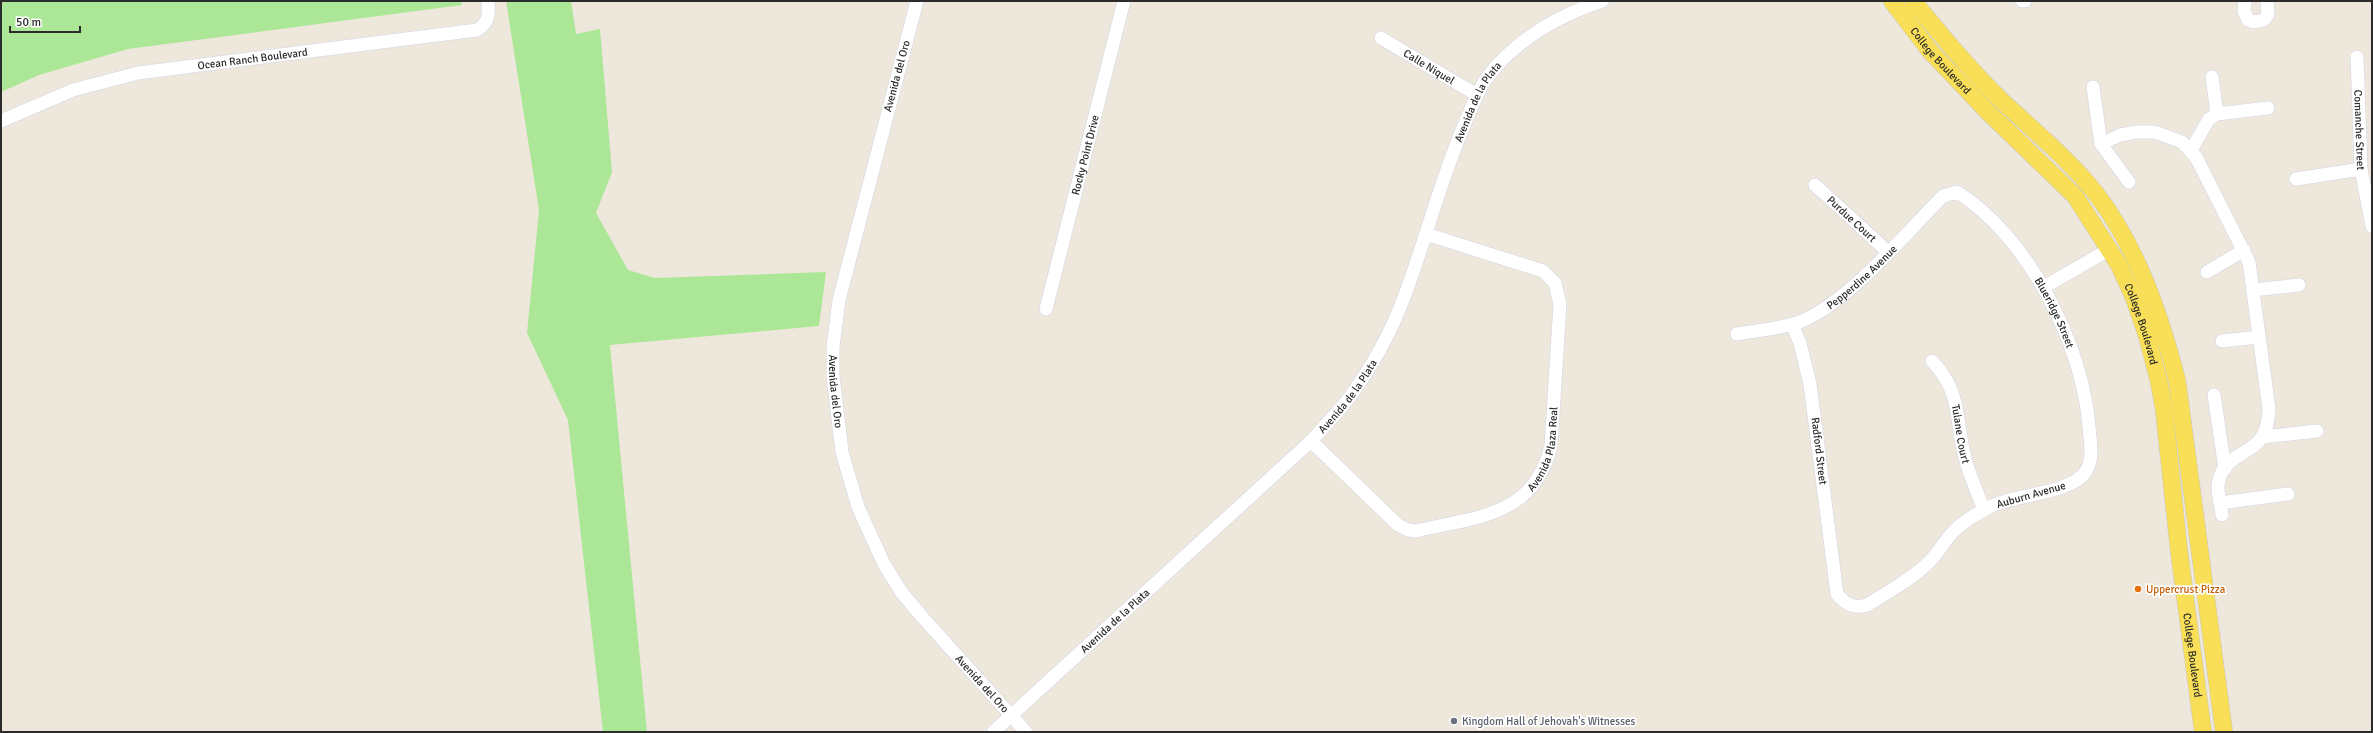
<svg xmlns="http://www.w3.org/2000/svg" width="2373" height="733" font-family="Signika,sans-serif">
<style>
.green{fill:#abe796}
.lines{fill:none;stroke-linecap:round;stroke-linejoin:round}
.minor-casing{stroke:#d1d3e4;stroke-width:14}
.major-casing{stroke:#c8c8c8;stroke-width:18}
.minor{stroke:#fff;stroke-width:13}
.major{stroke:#f8df57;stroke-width:17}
.food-dot{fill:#e8710a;stroke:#fff;stroke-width:1.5}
.worship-dot{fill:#6b7280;stroke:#fff;stroke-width:1.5}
.labels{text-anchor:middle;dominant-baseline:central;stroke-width:3.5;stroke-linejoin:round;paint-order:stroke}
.street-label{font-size:11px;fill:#2b2b2b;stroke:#fff}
.food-label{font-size:11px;fill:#c56008;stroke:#fff;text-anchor:start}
.worship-label{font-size:11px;fill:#5b616d;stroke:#fff;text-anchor:start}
</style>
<rect width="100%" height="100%" fill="#eee7dc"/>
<path class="green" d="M1,1H461L462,5L128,49L39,75L1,92Z
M506,1H571L576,34L600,29L612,172L596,213L628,270L655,278L826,272L819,326L610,345L647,732H603L568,420L527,333L539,210Z"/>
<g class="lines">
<g class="minor-casing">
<g id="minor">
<path id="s1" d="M917,1L839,300L833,347V376L842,452L858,507L884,564L902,593L924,619L1026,732"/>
<path d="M2022,1H2025"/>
<path d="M2245,1L2244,11L2248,20L2254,22L2264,20L2268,14L2267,1"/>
<path id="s2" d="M1381,38L1477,95"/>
<path id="s3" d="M2357,57L2361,169L2372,226"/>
<path d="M2212,77L2217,114"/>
<path d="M2093,87L2101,144L2129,182"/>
<path id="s4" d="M1,121L73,90L138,73L477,30C489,23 489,14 488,1"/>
<path d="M2101,144L2120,135L2137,132H2155L2182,142L2196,157L2249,262L2269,409C2268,421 2267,432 2259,441C2244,457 2219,458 2218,488C2218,496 2221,506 2222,515"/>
<path d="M2191,150L2209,119L2217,114L2268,108"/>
<path d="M2296,179L2361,169"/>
<path id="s5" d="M1815,185L1888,252"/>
<path d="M2207,272L2244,250"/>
<path d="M2044,287L2110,249"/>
<path d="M2253,290L2299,285"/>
<path id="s6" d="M1046,309L1124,1"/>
<path id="s7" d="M1737,334C1758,330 1782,329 1802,321C1851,300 1905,234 1943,196L1957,192C2028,236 2083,345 2089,427C2090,440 2094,459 2086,471C2074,492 2017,495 1994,505C1981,511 1962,522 1952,533C1943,543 1937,555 1927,564C1910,580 1888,592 1867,605C1854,609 1845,604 1837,594L1810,384L1800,343L1792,324"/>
<path d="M2222,341L2259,337"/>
<path id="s8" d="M1932,361C1964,395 1954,421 1966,461C1970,477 1978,494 1984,510"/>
<path d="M2214,395L2225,469"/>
<path d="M2262,437L2317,431"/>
<path id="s9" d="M1311,441L1398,525L1408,530L1416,531C1476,517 1534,517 1551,446L1560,304L1555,283L1543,271L1426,234"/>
<path d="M2220,503L2288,494"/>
<path id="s10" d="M993,732L1311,441C1324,427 1337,413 1349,398C1371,368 1390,334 1403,300C1425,243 1439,184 1463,128C1470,112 1476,94 1486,79C1515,40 1557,16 1602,1"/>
</g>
</g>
<g class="major-casing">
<g id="major">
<path id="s11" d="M1892,1L1930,51L1988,112L2075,196L2119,265L2134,298L2147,336L2159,382L2164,410L2179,551L2203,732"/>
<path d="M1913,1C1941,35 1970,70 2002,101C2034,131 2070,160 2097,195C2138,249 2160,315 2177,380L2224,732"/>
</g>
</g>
<use href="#minor" class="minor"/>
<use href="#major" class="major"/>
</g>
<circle class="food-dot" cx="2138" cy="589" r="4"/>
<circle class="worship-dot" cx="1454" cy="721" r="4"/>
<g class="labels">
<g class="street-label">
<text stroke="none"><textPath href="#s4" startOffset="261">Ocean Ranch Boulevard</textPath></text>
<text stroke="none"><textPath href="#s11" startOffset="77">College Boulevard</textPath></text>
<text stroke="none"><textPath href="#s2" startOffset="56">Calle Niquel</textPath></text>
<text transform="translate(897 76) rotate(-75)">Avenida del Oro</text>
<text stroke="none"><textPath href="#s10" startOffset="813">Avenida de la Plata</textPath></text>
<text stroke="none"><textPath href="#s3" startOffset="73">Comanche Street</textPath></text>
<text stroke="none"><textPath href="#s6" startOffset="159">Rocky Point Drive</textPath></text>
<text stroke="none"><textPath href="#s5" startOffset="50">Purdue Court</textPath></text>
<text stroke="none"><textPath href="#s7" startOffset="141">Pepperdine Avenue</textPath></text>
<text stroke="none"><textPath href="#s7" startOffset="428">Blueridge Street</textPath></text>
<text stroke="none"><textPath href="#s11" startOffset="413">College Boulevard</textPath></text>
<text stroke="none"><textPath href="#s1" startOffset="401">Avenida del Oro</textPath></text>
<text stroke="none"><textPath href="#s10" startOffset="489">Avenida de la Plata</textPath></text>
<text stroke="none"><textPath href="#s8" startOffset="80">Tulane Court</textPath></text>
<text stroke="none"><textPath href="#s9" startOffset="307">Avenida Plaza Real</textPath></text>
<text transform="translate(1819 451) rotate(83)">Radford Street</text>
<text transform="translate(2031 495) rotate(-16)">Auburn Avenue</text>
<text stroke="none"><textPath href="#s10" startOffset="165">Avenida de la Plata</textPath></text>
<text stroke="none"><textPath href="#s11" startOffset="749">College Boulevard</textPath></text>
<text stroke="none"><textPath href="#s1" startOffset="737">Avenida del Oro</textPath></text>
</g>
<g class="food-label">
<text x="2146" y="589">Uppercrust Pizza</text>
</g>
<g class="worship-label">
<text x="1462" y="721">Kingdom Hall of Jehovah's Witnesses</text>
</g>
</g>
<rect width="2373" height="733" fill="none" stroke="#2b2b2b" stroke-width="4"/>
<path d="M10 26v6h70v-6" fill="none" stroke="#2b2b2b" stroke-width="2"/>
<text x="16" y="26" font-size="12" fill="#2b2b2b" stroke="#ffffff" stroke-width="3" paint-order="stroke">50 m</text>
</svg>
